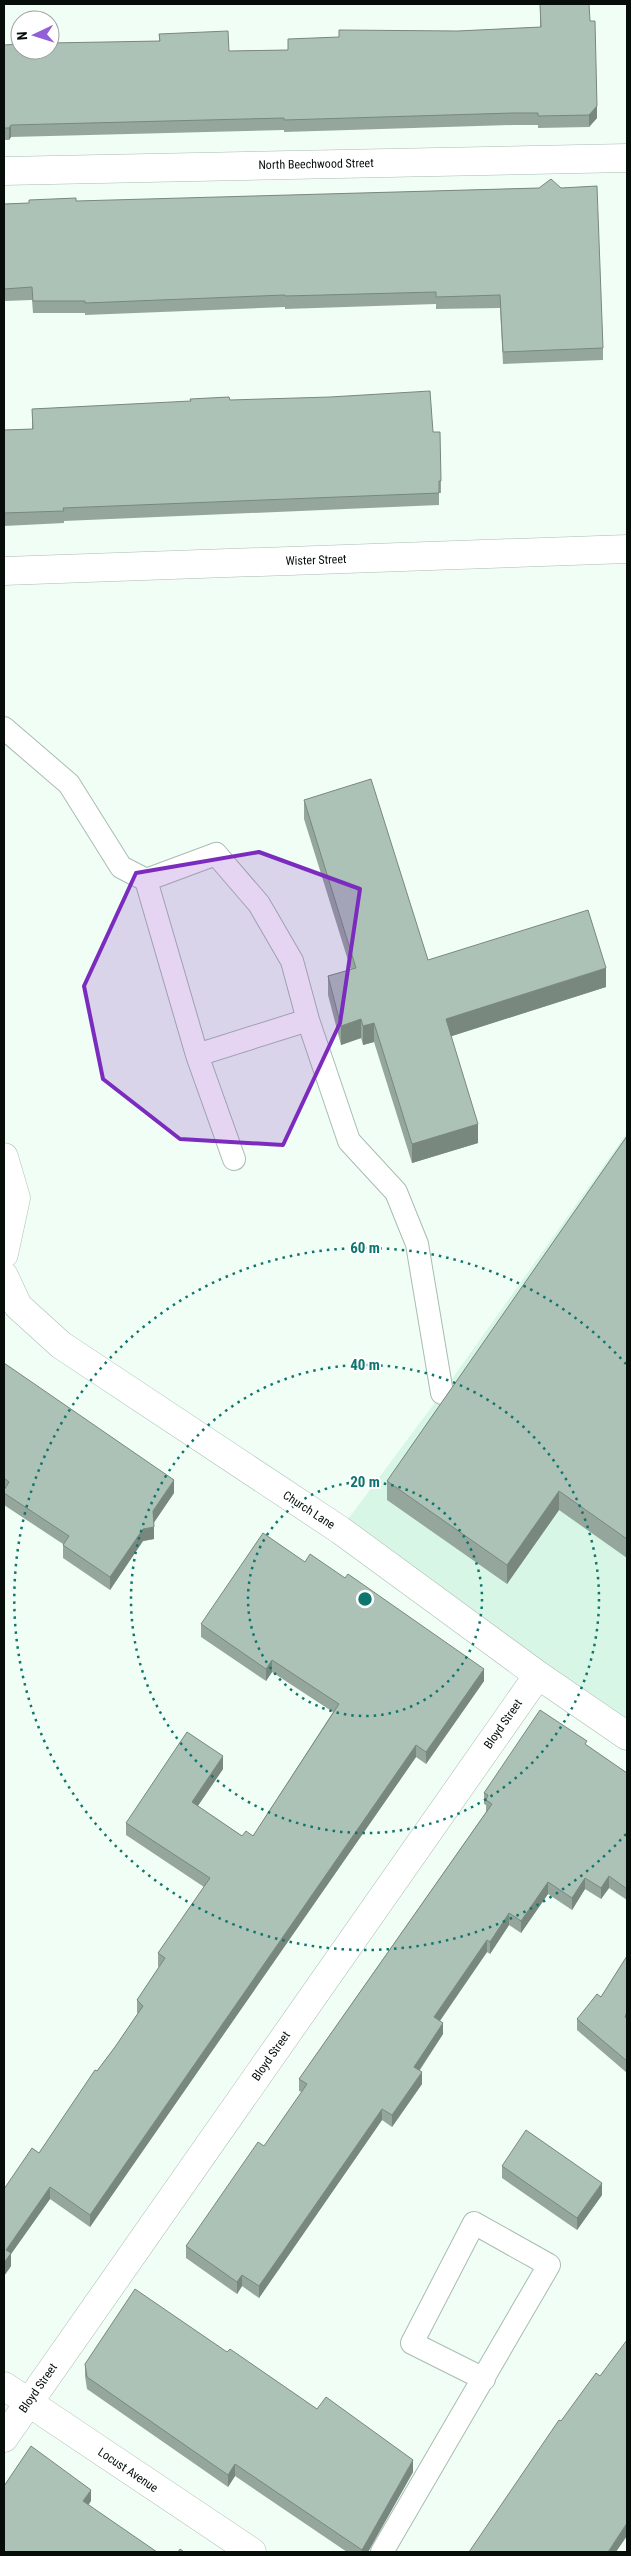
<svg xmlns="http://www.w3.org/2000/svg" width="631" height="2556" font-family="'Roboto Condensed',sans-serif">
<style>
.built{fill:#d8f6e5}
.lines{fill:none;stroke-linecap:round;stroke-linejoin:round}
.lane-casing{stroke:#a8bdb1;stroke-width:24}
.street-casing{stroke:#a8bdb1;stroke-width:29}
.lane{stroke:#fff;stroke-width:22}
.street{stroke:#fff;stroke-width:28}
.wall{fill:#95a79d}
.shaded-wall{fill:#79887f}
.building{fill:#adc2b6;stroke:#79887f}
.marked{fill:#7b2cbf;fill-opacity:0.2;stroke:#7b2cbf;stroke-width:4;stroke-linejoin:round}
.ring{fill:none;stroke:#0f766e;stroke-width:2.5;stroke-dasharray:2.5 5}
.labels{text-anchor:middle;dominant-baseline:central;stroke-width:4;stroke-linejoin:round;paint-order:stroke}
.street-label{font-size:12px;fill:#070e0a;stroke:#fff}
.centre{fill:#0f766e;stroke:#fff;stroke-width:2.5}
.ring-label{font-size:15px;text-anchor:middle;font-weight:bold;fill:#0f766e;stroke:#fff;stroke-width:4;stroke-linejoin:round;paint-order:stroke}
</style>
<rect width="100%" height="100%" fill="#f1fef6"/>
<path class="built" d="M627,1133V1728L340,1530L442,1393Z"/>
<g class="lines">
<g class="lane-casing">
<path id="lane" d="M4,728L69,784L121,867L146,880
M308,1020L292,961L259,904L216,854L146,880L197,1055L308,1020L349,1141L396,1192L417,1244L442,1393
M197,1055L234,1159
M382,2552L549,2265L474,2223L412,2343L484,2379"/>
</g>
<g class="street-casing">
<path id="street" d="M4,171L627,158
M4,571L627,549
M4,1157L16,1198L4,1254
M4,1276L18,1306L61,1345L340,1530L538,1675L627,1736
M4,2386L252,2552
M4,2438L538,1675"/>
</g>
<use href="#lane" class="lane"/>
<use href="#street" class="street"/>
</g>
<path class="wall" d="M540,4L590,21L597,118L589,127L538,128V125H513L284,132V130L11,137L9,140H4V45L159,41V34L229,51L288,50L458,31L540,27Z
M539,188L603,348V360L503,364L500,308L436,309V304L285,309V307L85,315V313H33L32,300L4,301V204Z
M230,400L433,432L441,481V493H439V505L64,521V523L4,526V430L32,429V409Z
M304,800L428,960L606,987L451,1036L478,1143L412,1163L374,1042L363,1045L361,1038L341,1045L328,995V976L351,970L304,819Z
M627,1136V1558L559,1510L507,1584L387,1500V1481Z
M4,1363L174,1493L154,1522V1539L143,1541L110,1590L63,1558V1544L4,1505Z
M201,1624L484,1681L426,1764L416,1757L90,2227L50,2199L11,2254V2266L4,2276L39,2153L97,2071L115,2047L138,2013H137V2000L159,1967L158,1966V1953L204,1887L126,1835V1823L223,1769L198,1806L242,1836H253L333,1712L272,1672L266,1681L201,1637Z
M587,1746L627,1773V1900L609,1888L601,1899L585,1889L572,1910L548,1894L521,1933L509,1925L490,1954L487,1952L440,2021L443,2034L420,2070L422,2084L392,2127L382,2120L259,2298L242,2286L237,2294L186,2258V2246L264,2146L302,2092L299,2091V2079L486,1812V1805L484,1804V1793Z
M627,1956V2073L577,2030V2019L601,1997Z
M502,2166L602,2195L577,2230L502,2178Z
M227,2352L317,2409L413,2472L368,2552H347L235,2476L228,2487L87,2389L85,2376V2364Z"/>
<path class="shaded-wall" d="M597,106V118L589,127V115Z
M11,125V137L9,140V128Z
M606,968V987L446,1038V1019Z
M361,1019V1038L341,1045V1026Z
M374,1023V1042L363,1045V1026Z
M478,1124V1143L412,1163V1144Z
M174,1480V1493L153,1524V1511Z
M559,1491V1510L507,1584V1565Z
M154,1527V1539L143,1541L110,1590V1577L143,1529Z
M272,1660V1672L266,1681V1669Z
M484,1669V1681L426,1764V1752Z
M416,1745V1757L90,2227V2215Z
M223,1756V1769L192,1814V1802Z
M609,1876V1888L601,1899V1888Z
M585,1878V1889L572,1910V1898Z
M548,1882V1894L521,1933V1921Z
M509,1913V1925L490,1954V1942Z
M487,1940V1952L434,2029V2017Z
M443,2023V2034L414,2078V2067Z
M422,2072V2084L392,2127V2115Z
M382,2109V2120L259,2298V2286Z
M602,2183V2195L577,2230V2218Z
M50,2187V2199L11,2254V2266L4,2276V2263L6,2250Z
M242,2275V2286L237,2294V2282Z
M413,2460V2472L368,2552H362V2550Z
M235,2464V2476L228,2487V2475Z
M91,2490V2501L83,2513V2501Z
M627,2523V2536L616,2552H608Z"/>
<path class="building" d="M540,4H589L590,21H595L597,106L589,115L538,116V113H513L284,120V118L11,125L9,128H4V45L20,44V50H50V43L160,41L159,34L228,31L229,51L288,50V39L339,37V30L458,31L541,27Z
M551,179L561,188L597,186L603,348L503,352L500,295L436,297V292L285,296V295L85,303V301H33L32,287L4,289V204L29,203V200L76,198V201L539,188Z
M430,391L433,432H440L441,481H439V493L63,508L64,511L4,513V430L33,429L32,409L191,401L190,399L229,397L230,400L330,397Z
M371,779L428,960L588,910L606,968L446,1019L478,1124L412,1144L374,1023L363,1026L361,1019L341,1026L328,976L356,968L304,800Z
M627,1136V1539L559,1491L507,1565L387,1481Z
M4,1363L174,1480L153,1511L154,1527L143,1529L110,1577L63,1545L69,1536L4,1493V1490L9,1482L4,1478Z
M263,1533L305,1562L310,1554L345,1578L348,1574L484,1669L426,1752L416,1745L90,2215L50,2187L6,2250L11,2253L4,2263V2189L32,2148L39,2153L95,2070L97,2071L115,2047L143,2006L137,2000L165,1958L158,1953L210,1878L126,1823L187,1732L223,1756L192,1802L242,1836L246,1831L253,1836L339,1704L272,1660L266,1669L201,1624Z
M540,1710L587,1741L585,1744L627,1773V1889L609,1876L601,1888L585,1878L572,1898L548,1882L521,1921L509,1913L490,1942L487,1940L434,2017L443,2023L414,2067L422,2072L392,2115L382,2109L259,2286L242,2275L237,2282L186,2246L258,2142L264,2146L307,2084L299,2079L492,1804L486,1800L488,1795L484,1793Z
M627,1956V2012L625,2017L627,2019V2061L577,2019L597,1994L601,1997Z
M526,2130L602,2183L577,2218L502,2166Z
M135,2289L227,2352L230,2349L317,2409L326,2397L413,2460L362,2550L235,2464L228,2475L87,2377L85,2364Z
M627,2340V2523L608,2552H469L559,2420L561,2421L596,2373L600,2376Z
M31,2446L91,2490L83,2501L157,2552H4V2486Z
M180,2549L184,2552H178Z"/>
<path class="marked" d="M259,852L360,889L340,1023L283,1145L180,1139L103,1079L84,986L136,873Z"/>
<g class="ring">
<circle cx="365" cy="1599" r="117"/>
<circle cx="365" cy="1599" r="234"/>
<path d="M626 1834A351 351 0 1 1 626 1364"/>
</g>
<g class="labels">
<g class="street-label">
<text transform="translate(316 164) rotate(-1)">North Beechwood Street</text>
<text transform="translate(316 560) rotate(-2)">Wister Street</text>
<text transform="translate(309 1510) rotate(33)">Church Lane</text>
<text transform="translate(503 1724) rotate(-55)">Bloyd Street</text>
<text transform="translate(271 2056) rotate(-55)">Bloyd Street</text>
<text transform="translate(38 2388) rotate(-55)">Bloyd Street</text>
<text transform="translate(128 2470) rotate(34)">Locust Avenue</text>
</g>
</g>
<circle cx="365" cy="1599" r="8" class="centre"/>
<g class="ring-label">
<text x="365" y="1253">60 m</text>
<text x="365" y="1370">40 m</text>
<text x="365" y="1487">20 m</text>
</g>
<rect width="631" height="2556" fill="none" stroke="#070e0a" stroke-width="10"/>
<g transform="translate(35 35) rotate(266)"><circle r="24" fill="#ffffff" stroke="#9c9f9d"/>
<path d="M0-4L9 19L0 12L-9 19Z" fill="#925fd9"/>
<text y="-8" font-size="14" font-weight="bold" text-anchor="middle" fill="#070e0a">N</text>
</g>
</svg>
